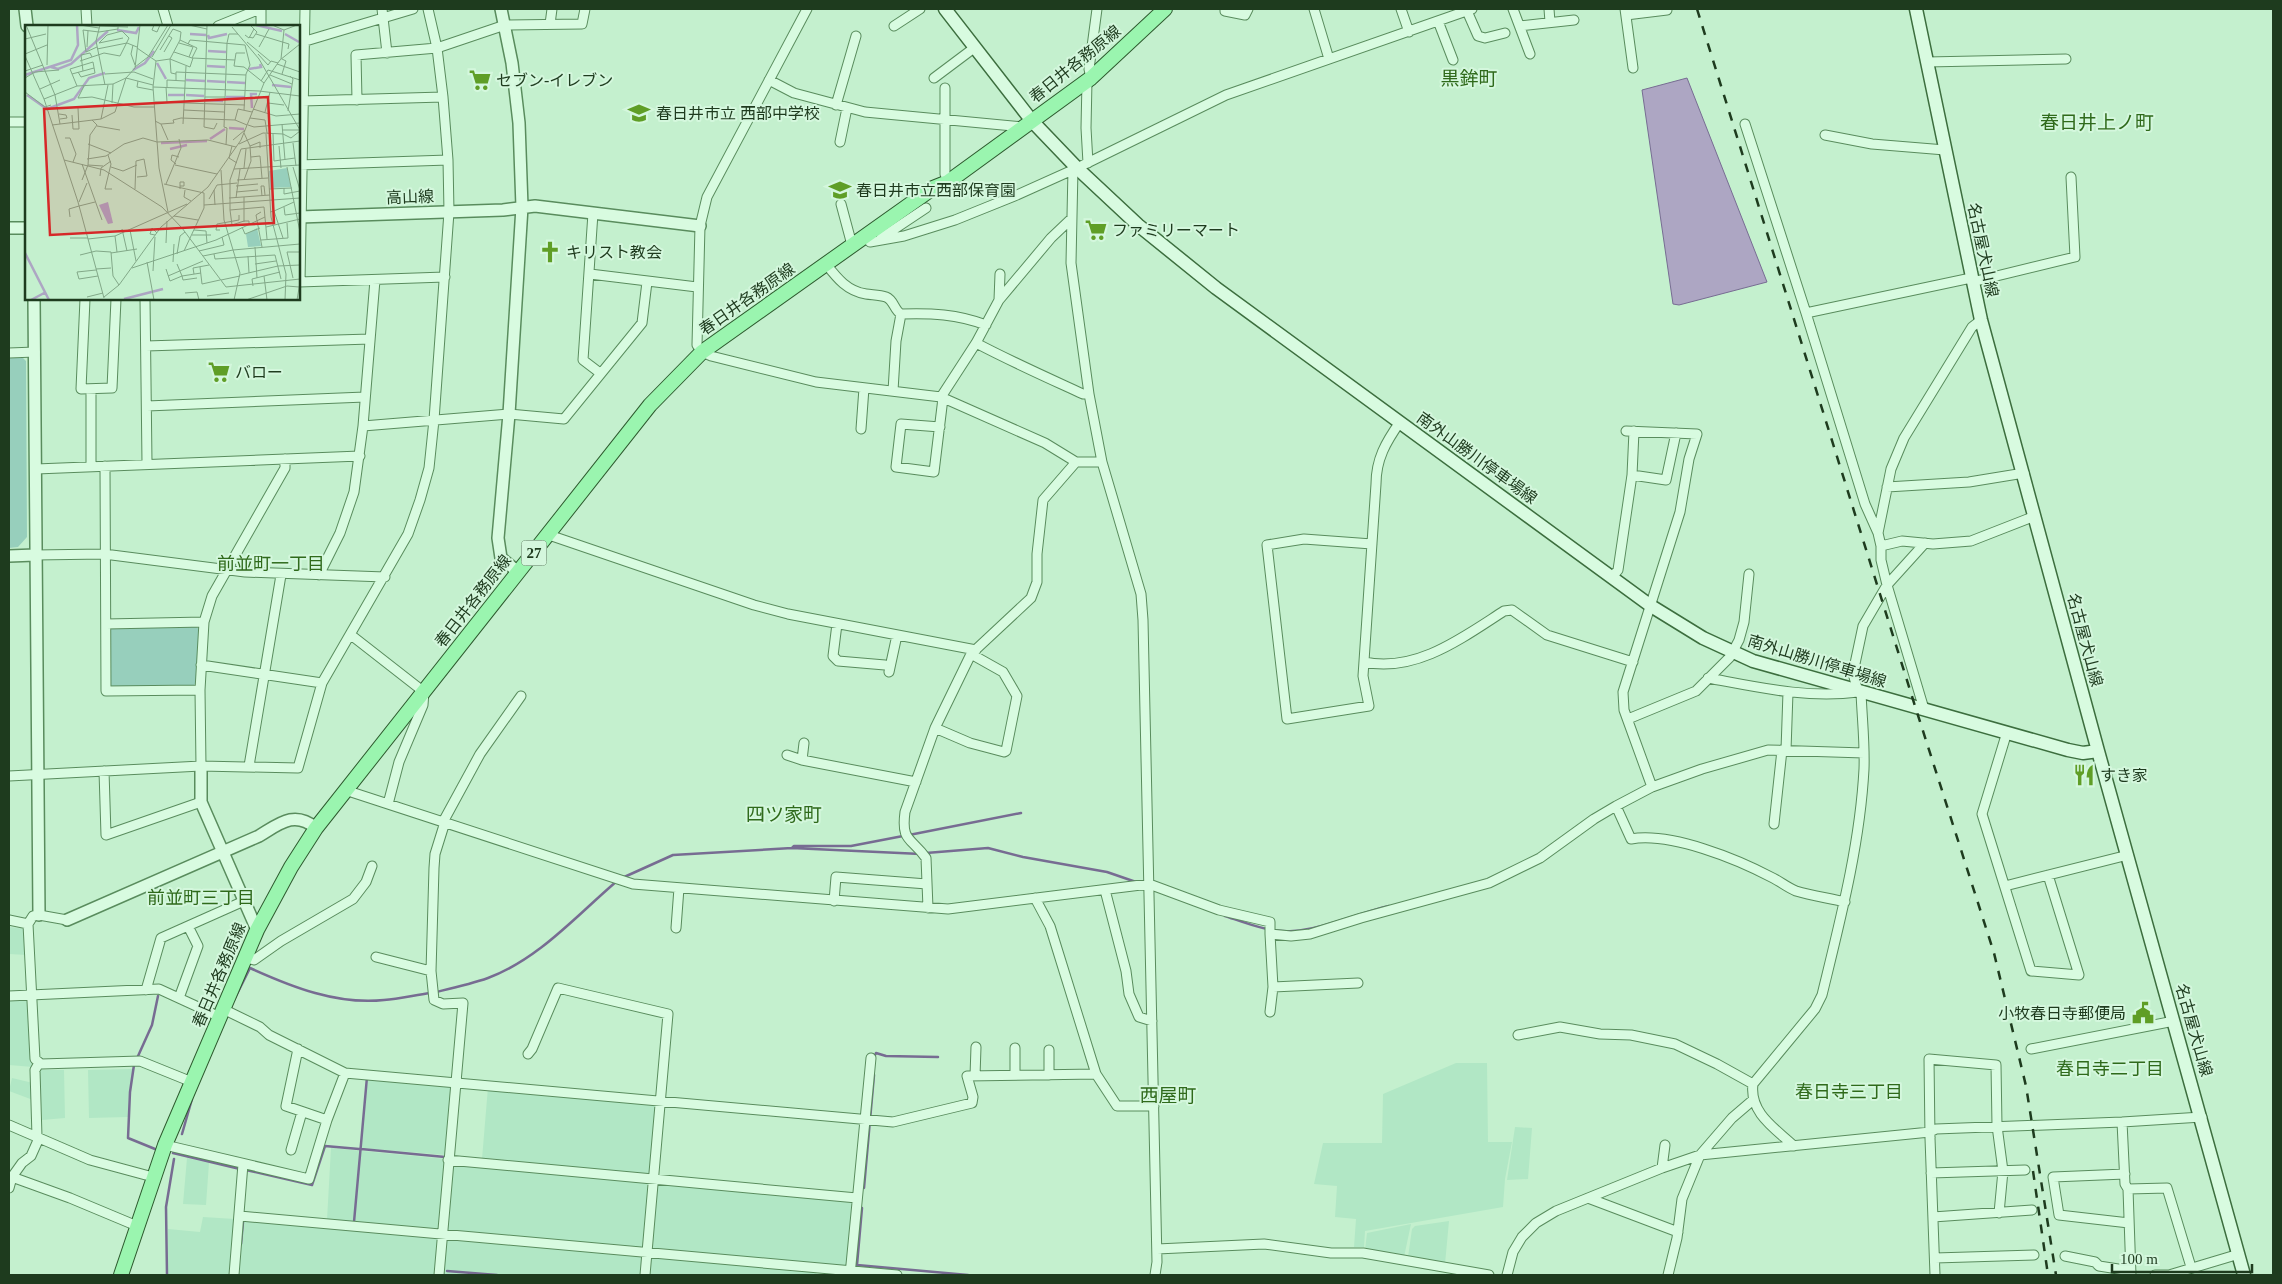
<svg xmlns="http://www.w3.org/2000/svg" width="2282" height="1284" font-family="'Times New Roman','Noto Sans JP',serif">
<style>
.farmland{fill:#b1e7c5}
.green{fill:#97cfbc}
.water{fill:#ada6c3;stroke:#776c92}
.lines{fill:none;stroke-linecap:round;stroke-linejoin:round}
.stream{stroke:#776c92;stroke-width:2.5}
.minor-casing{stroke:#598c5d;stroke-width:11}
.tertiary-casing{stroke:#598c5d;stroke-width:14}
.secondary-casing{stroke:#3c6e3e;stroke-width:15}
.primary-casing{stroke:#2d5a2e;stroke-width:16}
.minor{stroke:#d8fbe0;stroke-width:9}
.tertiary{stroke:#d8fbe0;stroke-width:11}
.secondary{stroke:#d8fbe0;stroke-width:12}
.primary{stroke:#9af5af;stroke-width:14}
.rail{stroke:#1e3b1e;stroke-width:2.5;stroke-dasharray:9 9;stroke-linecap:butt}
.labels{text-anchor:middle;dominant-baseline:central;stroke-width:4;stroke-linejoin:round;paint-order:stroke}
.shield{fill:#d4f7dd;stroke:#557357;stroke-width:1}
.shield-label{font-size:15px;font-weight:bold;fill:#1e3b1e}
.street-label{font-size:16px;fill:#1e3b1e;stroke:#d4f7dd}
.poi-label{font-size:16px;fill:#1e3b1e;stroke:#d4f7dd;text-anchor:start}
.neighbourhood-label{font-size:18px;fill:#2f6a1b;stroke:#d4f7dd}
.quarter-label{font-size:19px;fill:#2f6a1b;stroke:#d4f7dd}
.inset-river{fill:none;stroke:#ada6c3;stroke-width:2.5}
.inset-road{fill:none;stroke:#82a888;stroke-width:1}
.view{fill:#d62828;fill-opacity:0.15;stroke:#d62828;stroke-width:2.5}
.inset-edge{fill:none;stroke:#1e3b1e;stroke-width:2.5}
</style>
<rect width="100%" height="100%" fill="#c4f0ce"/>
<path class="farmland" d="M9,927L25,929L27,955L9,954Z
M26,1000L31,1004L33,1067L9,1065V1001Z
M1456,1063H1487L1488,1142H1512L1505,1179L1503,1207L1365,1231L1364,1247H1354L1356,1219L1335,1217L1337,1186L1314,1184L1323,1143H1382L1383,1094Z
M133,1069L129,1094L128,1117L89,1118L88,1070Z
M39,1070H64L65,1118L42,1120Z
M368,1077L448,1084L452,1090L446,1155L361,1148Z
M12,1078L33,1083V1100L9,1091Z
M488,1087L653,1102L657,1107L650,1175L482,1159Z
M1515,1127L1532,1128L1528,1179L1507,1180Z
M331,1148L446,1159L439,1227L435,1230L327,1220Z
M187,1158L209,1163L206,1205L183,1204Z
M451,1161L650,1179L644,1244L640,1248L449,1230L445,1227Z
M656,1180L854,1198L848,1264L845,1267L654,1249L651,1246Z
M203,1217L235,1219L231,1275H168V1229L200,1232Z
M246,1219L435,1236L438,1240L435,1275H239L243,1222Z
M1449,1221L1445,1264L1408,1257L1412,1229L1415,1226Z
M1411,1224L1404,1257L1365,1250L1367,1233Z
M452,1236L639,1254L643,1259L641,1275H441L444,1241Z
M654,1256L817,1270L816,1275H649L651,1259Z"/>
<path class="green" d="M9,358H23L26,361L27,537L18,547L9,548Z
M195,626L199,629L197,682L193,686H112L110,684V630L113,627Z"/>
<path class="water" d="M1687,78L1767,282L1679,305L1673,304L1642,90Z"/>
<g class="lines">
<path class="stream" d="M909,835L1021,813
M792,848L794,846H851L903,836
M926,853L988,848L1023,857L1107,872L1136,882
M622,878L673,855L792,848L921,854
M1225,916C1246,923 1270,933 1293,931C1323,929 1359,913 1389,906
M436,992C453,988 471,984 488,978C539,959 577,915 617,881
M234,1000L250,968C292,987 337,1005 384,1000C399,999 415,995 430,993
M874,1057L876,1053L886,1056L938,1057
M182,1134L192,1099
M155,1149L128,1138L130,1092L134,1065L152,1025L158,996
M361,1149L445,1157
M173,1153L240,1169
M246,1170L312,1185L325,1146L359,1149
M864,1188L874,1075
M862,1208L857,1265L968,1275
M354,1222L367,1077
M241,1244L243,1222
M447,1271L497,1275
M167,1275L166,1207L174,1159"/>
<g class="minor-casing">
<path id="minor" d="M86,9L87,26
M163,9L168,26
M261,9V26
M382,9L387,53
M807,9L707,197L700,226L697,345L702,352L711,356L816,382L941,397L1045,443L1076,462H1102
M1225,9V11L1245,15L1248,9
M1314,9L1329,59
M1401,9L1409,32
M1513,9L1530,54
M1549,9L1550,22
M1625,9L1633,68
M1467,11L1478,36L1485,38L1505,33
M1626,15L1667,10
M1438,21L1453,60
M550,24L552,9
M218,26L260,9
M894,26L920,9
M1520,26L1574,20
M299,43L413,9
M1927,62L2066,59
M934,78L974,48
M1091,78L1089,69L1097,9
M769,80L794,93L865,112L1024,127
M1087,81L1086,128L1088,163
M945,88V174L948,182
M357,100L356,55L437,48L505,25L582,24L585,9
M302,101L443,97
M836,105L856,36
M9,122H26
M1745,124L1806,313L1865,504L1878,533L1881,546V560L1887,585L1924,709
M1825,135L1872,144L1945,150
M840,142L847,108
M299,165L448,160
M1073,169L1071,263L1089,394L1102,462L1141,594L1143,620L1157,1262L1155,1275
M841,204L852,245
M593,213L583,360L600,373
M865,236L870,242L904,236L955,220L1017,195L1077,168L1226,95L1472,9
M881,238L926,208
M826,264C837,278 847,291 866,294C873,295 880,295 886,297C894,300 894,310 901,314L896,341L893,391
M590,274L697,287
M299,282L445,277
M300,282L305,9
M1972,282L2075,257L2071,177
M85,299L81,389L112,388L116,299
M145,299L147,463
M999,300L1051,238L1071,219
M1806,313L1971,278
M901,314C931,313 957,314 986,325
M976,343C1012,362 1046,377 1083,394H1089
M146,346L370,339
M9,353L35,352
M91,389V466
M941,397L976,343L999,300L1000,274
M147,406L365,397
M363,426L509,414L564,419L642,323L647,282
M940,427L901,424L896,467L934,472L943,398
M861,429L864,388
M1626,431L1697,434L1689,459L1680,512L1623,692L1624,710L1652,787
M105,466L106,691L200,690
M36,469L360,456
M1632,475L1666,480L1676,433
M1887,487L1969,482L2024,473
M1878,533L1891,469L1904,438L1972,327L1981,320
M549,535L754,605L788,614L976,650
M1372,544L1304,539L1267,545L1287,719L1369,706L1363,676L1376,484C1376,459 1386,442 1400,422
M1881,546L1902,541L1933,544L1971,541L2035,516
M35,555L104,554L245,572L385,577
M319,575L340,533L354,492L363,426L375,280
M1612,577L1618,570L1632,475L1634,431
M106,624L204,622
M837,624L833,656L838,661L885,665
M351,635L424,692L423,705L399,762L388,804
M1364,662C1416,673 1462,638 1504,611L1512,610L1547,635L1633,662
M201,665L322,683
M889,672L897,635
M1708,678C1757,687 1808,699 1858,692L1853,673L1863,626L1887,585L1925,543
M1628,719L1696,691L1730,657L1739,640L1744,622L1749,574
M935,728L970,743L1004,752L1006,751L1017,696L1003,672L971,654
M2007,732L1982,814L2031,971L2079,975L2048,875
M1786,750L1788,692
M787,755L802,760L916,782
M802,760L804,743
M201,766L200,690L204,622L212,596L285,468V459
M249,766L281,575
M104,771L106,835L201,802
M9,776L201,766L298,768L322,683L408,534L420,500L429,468L434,420L449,212L448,160L443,97L437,48L428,9
M345,790L633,884L948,909L1149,884L1219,910L1270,922V934L1291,936L1310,934L1361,918L1489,883L1540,858L1594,819L1616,806L1652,787L1702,769L1768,750L1864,753
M1616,806L1631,839C1671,832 1737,859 1773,878C1781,882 1788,888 1796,891C1812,896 1829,898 1845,902
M443,822L480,754L521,696
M1774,824L1782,750
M2005,886L2128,855
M1105,890L1126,971L1129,994L1139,1017L1152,1021
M1035,898L1050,926L1096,1074L1117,1106H1154
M834,901L836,877L927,884
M928,908L926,858C911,837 901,842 905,812L935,728L971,654L1031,598L1037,582V554L1043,500L1076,462
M9,920L28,924L33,916L39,915L67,920
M28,924L35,1059L41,1064L140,1061L192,1082
M676,928L679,888
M1270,934L1273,987L1270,1012
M376,957L431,971
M246,958L254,960L281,941L353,899L366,882L372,866
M1273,987L1358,983
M146,990L161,938L244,901
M9,996L159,989L220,1017
M179,998L198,946L188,926
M223,1009L260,1027L269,1035L345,1073L893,1122L972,1103L973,1097L967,1076L1096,1074
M1518,1035L1560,1027L1600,1034L1631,1035L1675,1044L1717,1064L1753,1084
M298,1049L286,1106L327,1120
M2031,1049L2174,1021
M528,1054L532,1049L558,988L668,1014L645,1275
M1015,1075V1048
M1049,1075V1050
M975,1076L976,1047
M2122,1122L2125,1184L2128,1189L2131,1275
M9,1125L90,1160L153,1177
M37,1137L35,1070L39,1063
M165,1145L309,1179L327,1120L345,1073
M1794,1146C1776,1129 1749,1113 1753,1084L1815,1009L1822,995C1840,921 1860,845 1864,769C1865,744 1862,718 1861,692
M291,1150L302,1112
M448,1160L857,1198
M1662,1168L1665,1145
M1931,1173L2025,1170
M2125,1174L2053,1177L2059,1215L2129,1223
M12,1177L70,1198L137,1226
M9,1188L12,1177L22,1163L31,1156L39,1138
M2128,1189L2167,1188L2191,1267
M1588,1198L1678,1232
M240,1216L897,1275
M1933,1217L2032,1210
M1157,1249L1264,1244L1331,1253H1363L1489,1275
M2065,1256L2095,1262L2099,1266L2131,1271
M1935,1258L2034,1255
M234,1275L243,1164
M439,1275L463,1003L443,1004L434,1000L431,971L434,868L435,854L445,822
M850,1275L871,1058
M1507,1275L1513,1252L1522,1237L1536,1223L1556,1211L1662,1168L1700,1155L1930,1132L1936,1129L2122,1122L2202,1117
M1668,1275L1677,1238L1682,1199L1700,1155L1732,1118L1753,1100
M1935,1275L1930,1138L1929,1059L1996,1065L1997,1126L2003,1171L1999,1213
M2155,1275H2169L2239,1254"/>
</g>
<g class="tertiary-casing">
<path id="tertiary" d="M25,9L27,26
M501,9L512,63L519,123L522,207L509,414L498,538L501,558L518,572
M299,217L503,210L535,206L700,226
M9,228H26
M34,299L39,915
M9,556L35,555
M201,766V802L257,930
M67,920L259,836C279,824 294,810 316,828"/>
</g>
<g class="secondary-casing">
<path id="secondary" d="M945,9L1032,121L1077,168L1138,225L1216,288L1651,606L1703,638L1753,661L2068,750L2083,753L2098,751
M1916,9L1981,320L2098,751L2244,1275"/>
</g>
<g class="primary-casing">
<path id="primary" d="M121,1275L165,1145L257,930L291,867L316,828L650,405L702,352L933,188L948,182L1091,78L1165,9"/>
</g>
<use href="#minor" class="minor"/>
<use href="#tertiary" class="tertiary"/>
<use href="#secondary" class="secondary"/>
<use href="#primary" class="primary"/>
<path class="rail" d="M1697,9L1915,706L1994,953L2026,1086L2056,1275
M2033,1171L2048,1275"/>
</g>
<defs>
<g id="supermarket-bare" transform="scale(1.725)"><path d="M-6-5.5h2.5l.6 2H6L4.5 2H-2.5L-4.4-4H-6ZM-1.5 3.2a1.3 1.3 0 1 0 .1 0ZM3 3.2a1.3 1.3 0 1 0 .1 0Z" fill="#5f9e26" stroke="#d4f7dd" stroke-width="2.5" paint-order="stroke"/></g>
<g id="school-bare" transform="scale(1.725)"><path d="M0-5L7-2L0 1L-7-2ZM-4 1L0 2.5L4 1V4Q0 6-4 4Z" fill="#5f9e26" stroke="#d4f7dd" stroke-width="2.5" paint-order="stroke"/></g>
<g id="church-bare" transform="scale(1.725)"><path d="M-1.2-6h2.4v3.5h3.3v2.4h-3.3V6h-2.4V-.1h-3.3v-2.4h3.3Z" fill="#5f9e26" stroke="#d4f7dd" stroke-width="2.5" paint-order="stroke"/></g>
<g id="restaurant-bare" transform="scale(1.725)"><path d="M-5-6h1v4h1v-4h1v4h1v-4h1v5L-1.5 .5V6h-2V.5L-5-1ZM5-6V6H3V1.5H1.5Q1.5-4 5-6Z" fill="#5f9e26" stroke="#d4f7dd" stroke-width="2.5" paint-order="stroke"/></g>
<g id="civic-bare" transform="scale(1.725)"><path d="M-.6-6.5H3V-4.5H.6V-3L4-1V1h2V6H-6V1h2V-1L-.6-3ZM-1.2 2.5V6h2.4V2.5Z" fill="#5f9e26" stroke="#d4f7dd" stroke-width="2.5" paint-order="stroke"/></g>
</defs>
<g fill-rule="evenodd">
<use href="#supermarket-bare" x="480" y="80"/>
<use href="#school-bare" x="639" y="113"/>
<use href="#school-bare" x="840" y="190"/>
<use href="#supermarket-bare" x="1096" y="230"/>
<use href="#church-bare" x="550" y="252"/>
<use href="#supermarket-bare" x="219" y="372"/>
<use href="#restaurant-bare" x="2084" y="775"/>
<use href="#civic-bare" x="2143" y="1013"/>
</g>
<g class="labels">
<rect class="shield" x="521.5" y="540.5" width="25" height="25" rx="4"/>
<g class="shield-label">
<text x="534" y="553">27</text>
</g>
<g class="street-label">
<text transform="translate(1075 64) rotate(-39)">春日井各務原線</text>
<text transform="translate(410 197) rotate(-2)">高山線</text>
<text transform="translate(1983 250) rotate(78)">名古屋犬山線</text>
<text transform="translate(747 299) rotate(-35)">春日井各務原線</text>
<text transform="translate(1477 458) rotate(36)">南外山勝川停車場線</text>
<text transform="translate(473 601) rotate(-52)">春日井各務原線</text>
<text transform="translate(2085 640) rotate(75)">名古屋犬山線</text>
<text transform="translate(1817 661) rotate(17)">南外山勝川停車場線</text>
<text transform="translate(219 975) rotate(-67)">春日井各務原線</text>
<text transform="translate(2194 1030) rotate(74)">名古屋犬山線</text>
</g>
<g class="poi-label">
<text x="496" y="80">セブン-イレブン</text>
<text x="656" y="113">春日井市立 西部中学校</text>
<text x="856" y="190">春日井市立西部保育園</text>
<text x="1112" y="230">ファミリーマート</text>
<text x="566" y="252">キリスト教会</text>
<text x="235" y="372">バロー</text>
<text x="2100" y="775">すき家</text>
<text x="2126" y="1013" text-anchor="end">小牧春日寺郵便局</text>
</g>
<g class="neighbourhood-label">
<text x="271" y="564">前並町一丁目</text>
<text x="201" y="898">前並町三丁目</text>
<text x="2110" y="1069">春日寺二丁目</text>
<text x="1849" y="1092">春日寺三丁目</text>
</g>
<g class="quarter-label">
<text x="1469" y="78">黒鉾町</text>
<text x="2097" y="122">春日井上ノ町</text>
<text x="784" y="814">四ツ家町</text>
<text x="1168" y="1095">西屋町</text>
</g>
</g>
<g transform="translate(25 25)">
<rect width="275" height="275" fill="#c4f0ce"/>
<path d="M262,143L266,162L245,163L244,146ZM232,203L236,221L223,222L221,209Z" fill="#97cfbc"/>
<path d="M83,177L88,198L83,199L74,180Z" fill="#ada6c3"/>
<path class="inset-river" d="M231,0L257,6M92,5L111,8L114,2M165,9L181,10M260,9L274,17M183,10L184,13L202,9M183,26L201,27M132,38L141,54M182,41L200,42M26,42L33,44L46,39L83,6M224,44L236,42L235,39M108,45L120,38L129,26M0,50L46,35L53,20L52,0M161,55L180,56M182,56L200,57M202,57L220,58M247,60L266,62M2,70L22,84L49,74L64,53L80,48M143,70H159M161,70L179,71M201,72H220M180,75L198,76M227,83L226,69H232M204,103L219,104M185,114L200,104M136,118L182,116M145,124L162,120M0,228L24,275M99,274L138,264M6,275L21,267"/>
<path class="inset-road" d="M1,0L30,70L35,99M55,0L74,3M75,0L71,16L80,60M129,0L127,5L132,7L135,0M164,0L182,4M182,0L179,102L189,104L192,98M247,0L259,5L272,0M75,1L103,2M207,2L234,34L275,105M148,4L156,7L155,15M231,9L264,19L263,24M220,10L224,13L229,4M224,12L228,13L232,7L225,0M0,14L21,9M222,17L246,37M74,18L98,13M154,18L168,22L164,32M163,19L165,15L220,20M108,20L106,29L110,40M62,22L63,6M72,22L61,27L58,5L74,7L93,4V0M234,22L244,4M112,23L131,36L128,62L134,143L143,187M72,24L102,18L112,22M135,25L148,4M139,27L147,13L144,11M149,27L167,33L210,35M220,28H211L209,41L219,42L239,58M0,29L22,20M233,29L243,40L246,36L253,38M0,31L19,74L53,177L79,273M127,32L146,0M145,34L165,42L168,33M145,34L146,48L151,49M256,34L259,5M257,34L261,36L257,49M55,36L79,28L95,31L104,13L97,6L82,10L74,18M131,36L145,34L155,15L172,23L167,33M252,39L275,47M22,40L23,0M110,42L123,32L143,0M0,46L18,40M58,46L56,30L65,28L67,32M47,49L69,43M80,49L109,47L128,54M245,50L267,59M0,53L10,47L34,45M101,53L128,60M151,55V47L221,50M113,56L112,62L128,65M236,56L243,45L275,55M52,61L45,44L68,37L70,48L56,52L53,47M59,61L53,73L67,72L109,82H129M128,62L234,66L275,71M141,62L142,77M142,62V55L160,56M15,64L35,55M0,67L20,82L26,80M180,72H200M19,74L52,61L88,59L101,53L110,43L115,0M130,77L220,80M87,78L88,59M243,78L259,80M228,84L251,91L275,89M159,85L199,87M219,85L221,49L225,40L220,20M263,86L268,54L265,51M240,87L245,67M34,89L41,90L42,93L35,94M47,90L48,104H54L53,83M225,93L240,95L242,108M76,94L83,60M210,95L213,84L227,87M130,96L136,99L143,115M136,99L149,98L148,95L156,93L210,95L222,100M158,99L161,41M257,99L260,135M27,100L76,94L90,87L101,53M223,100L229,102L275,98M72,101L95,105M258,105H275M241,109L246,192L261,249L260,275M248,109L249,136L270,133M40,113H45L51,129L48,137M208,115L220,105M268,118L271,141M63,119L86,128M214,119L238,108L258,109L266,113L275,106M201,120L202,103L199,102L202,18L204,9H213M207,121L204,133L212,138M225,121L235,117V123M254,121L256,143M83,130L86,139L80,164H87M226,132L235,131L237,153M62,134L81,131L99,119L118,113L132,117L183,115L211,122M39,135L79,145L137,182L157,203L201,262L275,254M57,139L77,195M151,139L146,135L147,130L154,132M63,140L65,110L72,100L67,95M150,140L192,149M86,142L98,146L112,140M262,142L275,207M268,142L275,165M219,143L221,124M209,144L275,140M196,145L199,195L215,248L209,275M75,151L76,143L86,136M57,155L63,140L78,141M212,155L243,153M219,155L226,136L225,121L219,108M139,159L179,168V183L159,226M141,159L156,123L154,114M211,161L233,159M259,163V169L275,166M110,164L111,136L119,134L122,151L112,152M155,164V157H159V161H155M244,164L267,163M160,165L159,172L166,176M189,165L190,180M211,167L233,165M237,171L236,161H239L240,170M219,172V197M204,173L245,170M211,173L215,144M184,174L192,160L212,158M54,177L62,158M179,180L275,173M54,181L70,177M259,182L260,190L275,188M205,185L239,182L242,214M249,186L269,177M236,187L231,190L237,222M245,187L249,186L258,213M149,191L173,195M45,192L44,184L54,181M224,199V196H219L207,200L205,185V155L216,124L275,116M217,202L220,209L235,203M241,202L275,194M97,204L102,226M105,205L111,236M169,205L181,206L182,218M195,205H191L192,199L214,195V190M130,210L125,209L127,203L132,208M167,210H186M90,211L92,227M45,213H63M63,214L90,211L162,179M236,215L263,213L262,198M141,218L142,196M230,222L232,253M174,226L199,220L197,212M86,228L112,224M152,229L155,211L160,207M189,229L190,234L250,230L256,254M55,230L71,226L86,227L88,251L94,260M178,231L208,225L275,219M223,231L224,248M122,237L129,275M148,237L149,219M152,239L157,251L176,248M230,239L251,236M175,242L177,259L195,255M107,243L191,215L240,192M71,244L86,243M141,244L145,256L157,251L158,255L172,253M71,245L52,247L54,254L73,251M128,246L130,212M169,249L168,243L184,240M215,250L253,241L275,240M143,251L178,236M239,251L242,275M268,253L262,227H275M196,255L215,251M228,261L227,254L255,247M160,268L172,267L174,275M182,271L204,268M62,272L78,268M79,272L94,260L136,202L183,162L216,115L239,58L255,35L275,19M221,275L262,261L274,262M272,275L275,257"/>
<path class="view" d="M243,72L249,198L25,210L19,84Z"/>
<rect width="275" height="275" class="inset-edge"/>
</g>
<rect width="2282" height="1284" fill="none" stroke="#1e3b1e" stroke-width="20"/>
<path d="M2112 1264v8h140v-8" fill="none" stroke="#1e3b1e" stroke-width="2.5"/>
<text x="2120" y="1264" font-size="15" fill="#1e3b1e" stroke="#d4f7dd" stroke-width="4" paint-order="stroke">100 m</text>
</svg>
